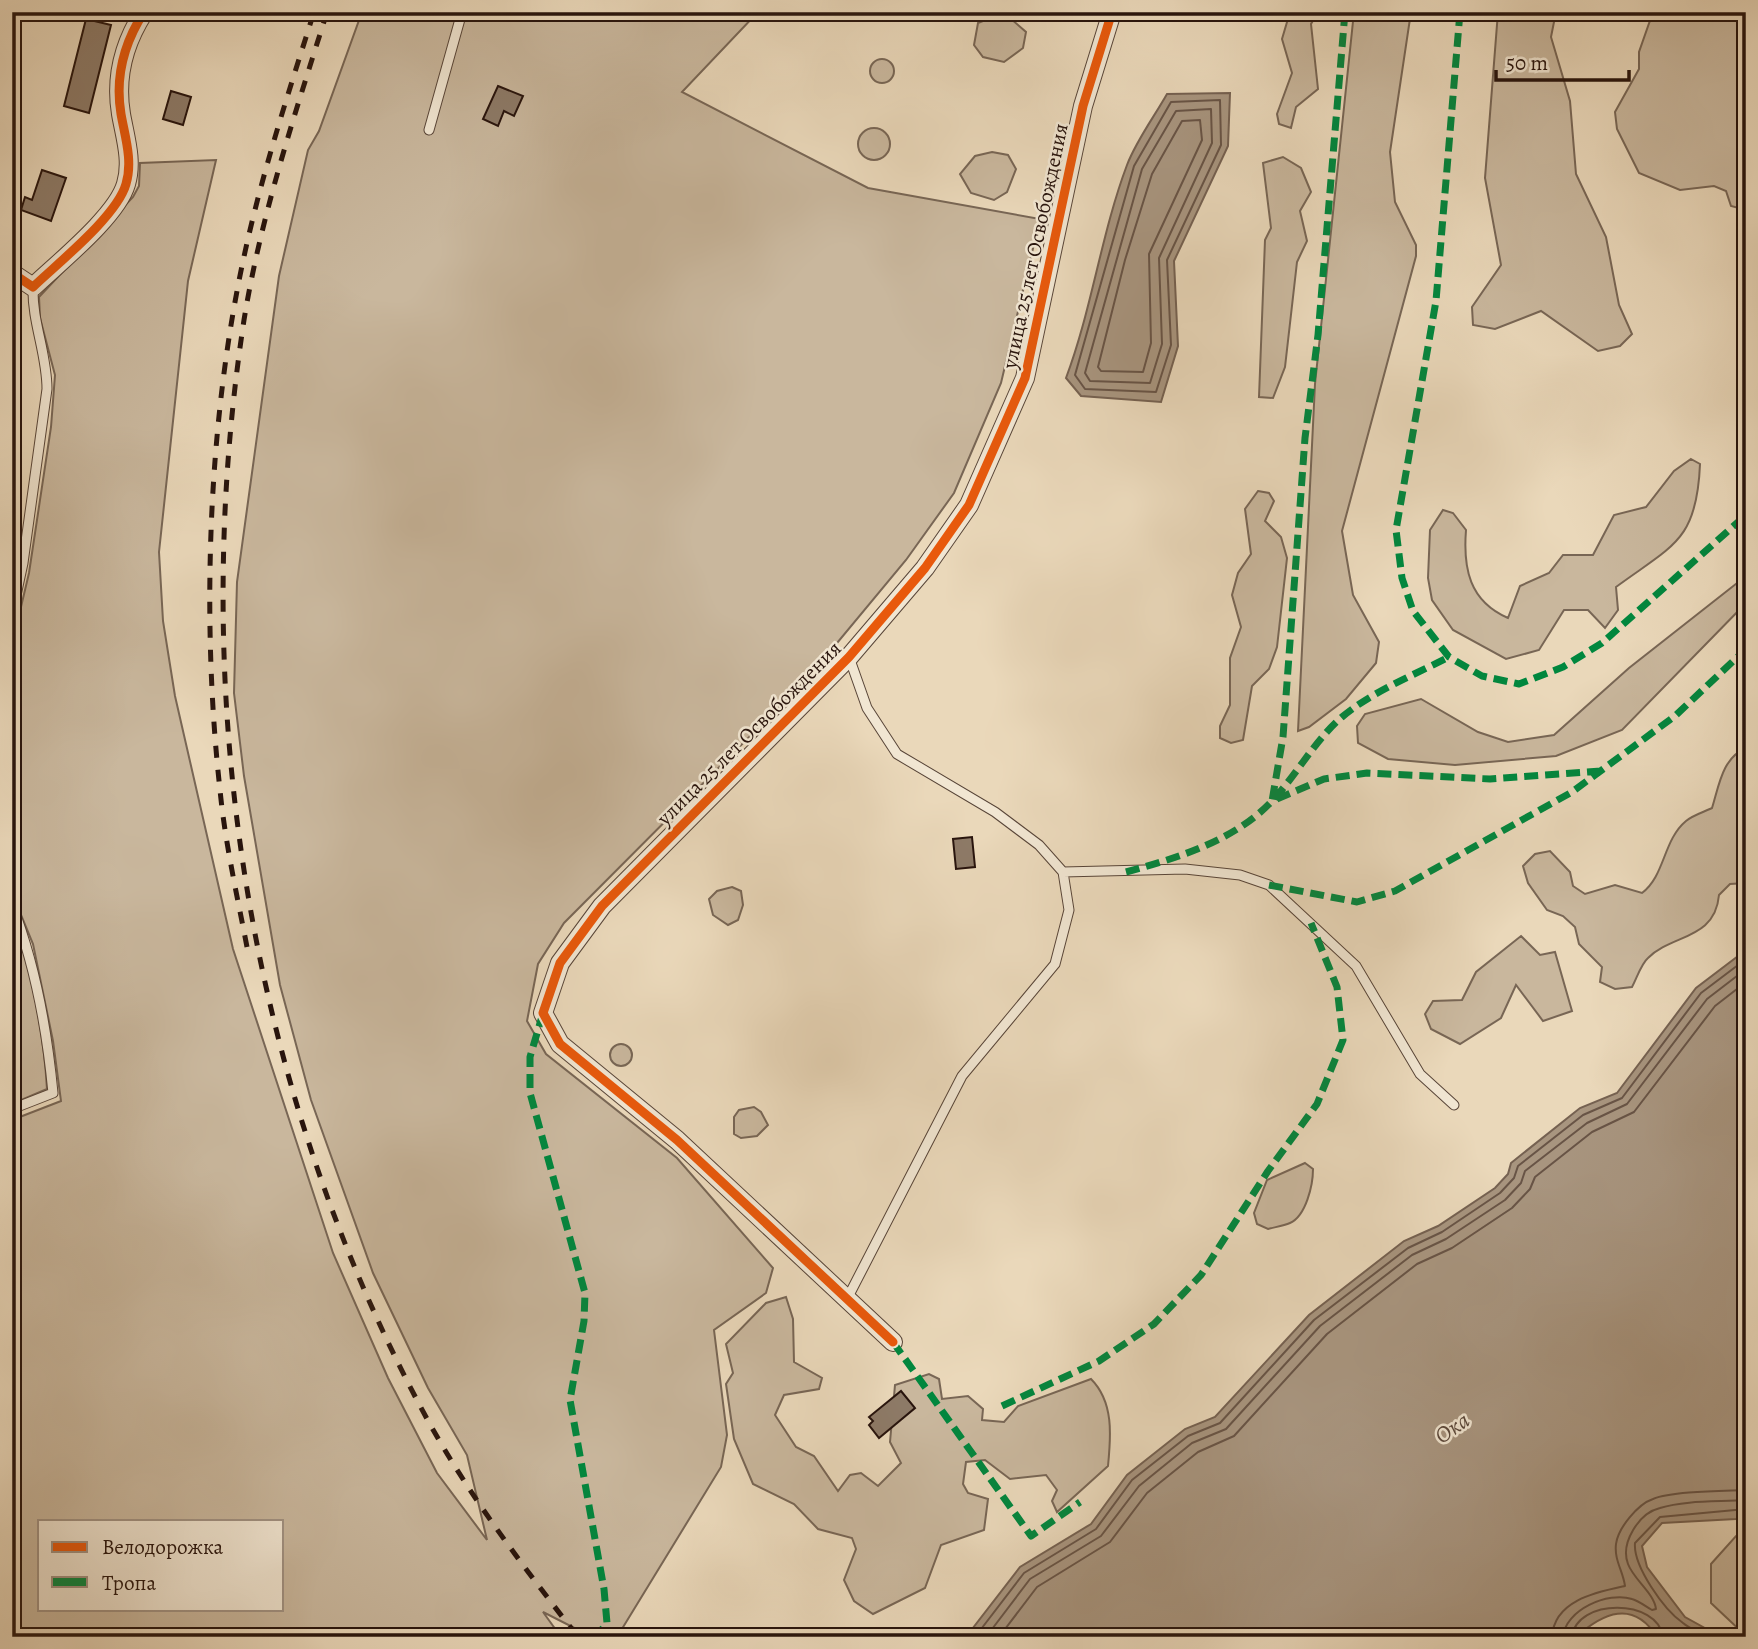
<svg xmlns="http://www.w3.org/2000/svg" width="1758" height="1649" font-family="Alegreya,serif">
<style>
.green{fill:#c9b79d;stroke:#786655;stroke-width:2;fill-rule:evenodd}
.water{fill:#a8957f;stroke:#756151;stroke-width:2}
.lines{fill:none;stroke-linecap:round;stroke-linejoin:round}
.shore{stroke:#685446;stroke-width:2}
.building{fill:#8d7a67;stroke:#28140d;stroke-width:2}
.service-casing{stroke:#584538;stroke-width:11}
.minor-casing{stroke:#584538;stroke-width:20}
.service{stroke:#f1e6d2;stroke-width:9}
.minor{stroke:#f1e6d2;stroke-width:18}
.rail{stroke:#28140d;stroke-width:5;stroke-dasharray:12 12;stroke-linecap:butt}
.quiet{stroke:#00873e;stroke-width:7;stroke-dasharray:14 7;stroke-linecap:butt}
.cycleway-casing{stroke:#f1e6d2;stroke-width:13}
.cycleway{stroke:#e8590c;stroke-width:9}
.labels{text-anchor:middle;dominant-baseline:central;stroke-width:5;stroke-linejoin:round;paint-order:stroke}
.street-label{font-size:21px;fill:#28140d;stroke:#f1e6d2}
.water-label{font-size:23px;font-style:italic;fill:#5b483b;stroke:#f1e6d2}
</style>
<rect width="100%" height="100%" fill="#ead8ba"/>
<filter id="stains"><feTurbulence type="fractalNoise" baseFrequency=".00286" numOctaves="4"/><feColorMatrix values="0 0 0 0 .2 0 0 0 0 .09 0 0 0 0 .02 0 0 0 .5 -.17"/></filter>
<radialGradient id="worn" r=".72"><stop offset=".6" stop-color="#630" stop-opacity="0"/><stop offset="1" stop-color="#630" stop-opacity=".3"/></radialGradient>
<path class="green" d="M362,12H758L682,92L868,188L1040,219L1001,383L954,493L906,560L808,678L564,923L538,964L527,1021L546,1054L677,1158L773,1268L766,1293L714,1330L727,1435L721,1467L617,1637H592L543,1612L561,1637H12V1120L61,1101L53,1041L33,944L12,893V645L29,573L51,427L55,375L40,318L39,297L133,197L139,186L140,163L216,160L188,281L159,552L163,621L175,696L233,949L333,1253L388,1378L437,1473L487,1540L467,1455L428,1388L373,1273L311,1100L280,985L244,776L234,693L237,582L279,276L308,150L319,131ZM40,1521H282V1609H40Z
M1290,12H1318L1311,24L1318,89L1296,107L1291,128L1279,124L1277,114L1292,73L1282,39Z
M1354,12H1411L1390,152L1395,202L1416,245V256L1342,531L1353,595L1379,642L1376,663L1346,699L1309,727L1298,731L1315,384Z
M1498,12H1556L1551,37L1570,101L1576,174L1606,237L1619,305L1632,334L1620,346L1598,351L1541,311L1495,329L1473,325L1472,307L1501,265L1485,178Z
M1653,12H1746V210L1731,206L1726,191L1714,186L1680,190L1639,173L1617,129L1615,112L1639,69V52Z
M993,17L1010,18L1026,32L1023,48L1004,62L983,57L974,45L978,23Z
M870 71a12 12 0 1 1 24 0a12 12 0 1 1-24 0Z
M858 144a16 16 0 1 1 32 0a16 16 0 1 1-32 0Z
M992,152L1008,155L1016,169L1007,192L994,200L971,193L960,174L975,156Z
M1283,157L1301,168L1311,192L1300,211L1307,241L1297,262L1285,367L1273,398L1259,397L1265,240L1271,228L1263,163Z
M1691,459L1700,464C1697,541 1673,545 1616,587L1618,610L1605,628L1588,610H1564L1539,650L1506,659L1453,630L1432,600L1428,578L1430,530L1443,510L1453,513L1466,530C1463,568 1469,601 1508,618L1520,586L1549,573L1563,555H1593L1614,515L1646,507L1674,471Z
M1258,491L1269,493L1274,501L1265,521L1281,537L1287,558L1277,647L1269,669L1252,686L1243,740L1231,743L1220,738V726L1230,705V658L1241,627L1232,595L1238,573L1251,554L1245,509Z
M1746,576V603L1622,730L1556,756L1455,765L1388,759L1358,743L1357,726L1365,714L1421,699L1478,732L1508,742L1554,735L1629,668Z
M1746,748V883L1730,884L1719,895C1715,940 1672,934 1648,958C1641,964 1637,978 1632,987L1615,989L1600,982L1602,967L1579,944L1575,927L1563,916L1547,910L1528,883L1523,866L1535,854L1550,851L1570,872L1573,886L1585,894L1615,885L1642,893C1665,876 1663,840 1686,821C1693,815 1704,812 1712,808C1719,786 1722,758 1746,748Z
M732,887L741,891L743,905L738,920L728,925L713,915L709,899L717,891Z
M12,918C32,968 44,1036 47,1089L12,1104Z
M1521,936L1540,955L1555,952L1572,1011L1543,1021L1516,985L1501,1018L1460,1044L1431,1029L1425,1014L1433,1001L1462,1000L1476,972Z
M610 1055a11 11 0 1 1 22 0a11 11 0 1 1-22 0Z
M754,1107L761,1112L768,1125L757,1136L741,1138L734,1134V1117L739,1110Z
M1305,1163L1313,1169C1313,1185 1306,1216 1290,1223C1283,1226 1275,1227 1268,1229L1257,1224L1254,1213L1267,1180Z
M786,1297L793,1319L794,1362L822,1378L819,1389L784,1395L775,1415L796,1447L814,1456L838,1491L850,1475L861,1473L878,1486L901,1463L890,1442L895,1385L929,1374L939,1379L942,1399L968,1396L983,1409L982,1420L1004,1422L1018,1406L1091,1379C1114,1402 1111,1436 1108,1466L1057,1512L1052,1501L1057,1490L1046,1475L1010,1479L985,1460L966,1462L963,1484L968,1493L988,1499L984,1530L941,1545L925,1588L873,1614L854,1601L844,1580L856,1549L852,1538L818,1529L794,1504L753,1484L734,1439L726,1384L733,1373L726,1344L766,1303Z
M1746,1532V1636L1711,1603V1564L1736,1536Z"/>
<path class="water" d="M1230,93L1228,146L1174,261L1178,346L1161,402L1081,396L1066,378C1092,309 1101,234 1127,165C1136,141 1154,117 1167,94Z
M1746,950V1515L1736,1519L1662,1523L1642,1546L1647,1567L1685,1617L1721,1637H1657C1633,1599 1603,1613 1576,1637H966L1020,1567L1091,1524L1127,1475L1185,1429L1215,1417L1309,1315L1404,1241L1438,1226L1495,1188L1508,1174L1511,1163L1580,1108L1617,1093L1696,988Z"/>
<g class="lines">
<path class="shore" d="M1220,100L1221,145L1167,260L1171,345L1156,392L1085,389L1075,375L1134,166L1171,102Z
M1211,109L1212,143L1159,258L1162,344L1150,383L1090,381L1085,373L1142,169L1176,111Z
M1200,120L1202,140L1149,254L1151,343L1143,372L1101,371L1098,367L1125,260L1152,174L1182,121Z
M975,1637L1024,1573L1096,1529L1132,1480L1188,1436L1220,1423L1314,1320L1408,1248L1442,1232L1500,1193L1514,1178L1518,1166L1583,1115L1622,1098L1701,993L1746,959
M986,1637L1030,1579L1101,1536L1139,1486L1192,1443L1226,1429L1320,1326L1412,1255L1446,1239L1505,1200L1521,1183L1525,1171L1587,1123L1627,1104L1707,999L1746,969
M999,1637L1037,1587L1110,1542L1147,1493L1198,1452L1234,1436L1327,1334L1417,1264L1452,1248L1512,1208L1530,1189L1535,1177L1592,1132L1634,1112L1715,1006L1746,982
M1552,1637C1554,1600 1597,1592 1625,1586C1623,1571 1614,1560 1616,1544C1618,1528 1638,1504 1653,1499C1672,1491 1724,1491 1746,1490
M1563,1637C1565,1610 1608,1591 1632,1599C1639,1601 1645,1606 1652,1610L1656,1609C1654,1593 1634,1580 1628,1564C1620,1543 1639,1513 1660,1508C1685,1500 1719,1502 1746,1500
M1572,1637C1576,1598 1658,1598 1663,1637
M1708,1637C1700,1632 1690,1629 1683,1623C1664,1610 1633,1566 1635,1543L1660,1517L1746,1509"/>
</g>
<path class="building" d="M86,19L111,25L89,113L64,106Z
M498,86L523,96L514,116L504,111L498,126L483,119Z
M171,91L191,97L183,125L163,119Z
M42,170L66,178L51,221L21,210L25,197L32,200Z
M972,837L975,867L956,869L953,839Z
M901,1391L915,1408L879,1438L869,1425L873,1421L869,1417Z"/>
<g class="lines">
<g class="service-casing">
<path id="service" d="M429,130L462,12
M12,614L23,563L47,389C47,354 32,322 33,287
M1063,872L1185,869L1240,875L1269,885L1356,966L1420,1074L1454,1105
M12,905C35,964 47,1030 53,1093L12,1109
M847,1299L962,1076L1055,964L1069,910L1063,872L1039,845L995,812L897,754L867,708L849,657"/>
</g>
<g class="minor-casing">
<path id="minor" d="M12,273L33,287C58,263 117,216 126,184C133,161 125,137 121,114C115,78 124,43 144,12
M893,1342L677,1140L560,1044L543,1013L560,963L602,906L849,657L925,568L969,505L1025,378L1083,106L1112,12"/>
</g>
<use href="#service" class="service"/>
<use href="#minor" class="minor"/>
<path class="rail" d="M327,12C295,114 261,215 244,320C187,693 246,1084 426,1417C469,1496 523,1566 578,1637
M247,947C237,895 225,842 220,790C201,619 208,419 245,252C263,170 289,91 314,12"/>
<path class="quiet" d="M1345,12L1318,335L1305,438L1283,737L1272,801L1324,779L1367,773L1490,779L1601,771
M1460,12L1436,301L1396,530L1402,578L1413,611L1449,657L1482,676L1519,684L1563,667L1602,643L1746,515
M1126,872C1178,858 1236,840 1273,800C1297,774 1315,740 1342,717C1373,691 1414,675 1449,657
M1269,885L1357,902L1395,891L1572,792L1675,716L1746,649
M543,1013L530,1057V1093L585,1293L584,1321L570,1400L604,1589L607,1623L596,1637
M893,1342L1031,1536L1080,1502
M1002,1406L1099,1361L1154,1324L1201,1275L1268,1171L1317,1104L1343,1040L1337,987L1311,923"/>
<g class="cycleway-casing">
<path id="cycleway" d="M12,273L33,287C58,263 117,216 126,184C133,161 125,137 121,114C115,78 124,43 144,12
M893,1342L677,1140L560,1044L543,1013L560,963L602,906L849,657L925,568L969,505L1025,378L1083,106L1112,12"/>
</g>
<use href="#cycleway" class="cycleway"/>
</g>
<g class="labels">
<g class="street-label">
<text transform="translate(1035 246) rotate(-78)">улица 25 лет Освобождения</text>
<text transform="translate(749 733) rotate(-45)">улица 25 лет Освобождения</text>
</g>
<g class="water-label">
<text transform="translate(1452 1428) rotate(-35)">Ока</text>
</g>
</g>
<rect width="1758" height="1649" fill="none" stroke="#ead8ba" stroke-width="42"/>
<rect x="14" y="14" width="1730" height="1621" fill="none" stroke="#28140d" stroke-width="3.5"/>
<rect x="21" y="21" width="1716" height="1607" fill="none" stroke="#28140d" stroke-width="2"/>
<rect x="38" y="1520" width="245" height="91" fill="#f1e6d2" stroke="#a19283" stroke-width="2"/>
<rect x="52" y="1542" width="35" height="10" fill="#e8590c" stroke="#a19283" stroke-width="2"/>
<text x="102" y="1554" font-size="21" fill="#28140d">Велодорожка</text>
<rect x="52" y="1577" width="35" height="10" fill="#00873e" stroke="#a19283" stroke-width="2"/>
<text x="102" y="1590" font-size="21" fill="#28140d">Тропа</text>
<path d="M1496 70v10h133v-10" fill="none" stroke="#28140d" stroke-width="3.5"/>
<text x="1506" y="70" font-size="21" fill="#28140d" stroke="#f1e6d2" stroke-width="5" paint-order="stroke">50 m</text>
<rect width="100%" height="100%" filter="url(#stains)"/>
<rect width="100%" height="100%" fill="url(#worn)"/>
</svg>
